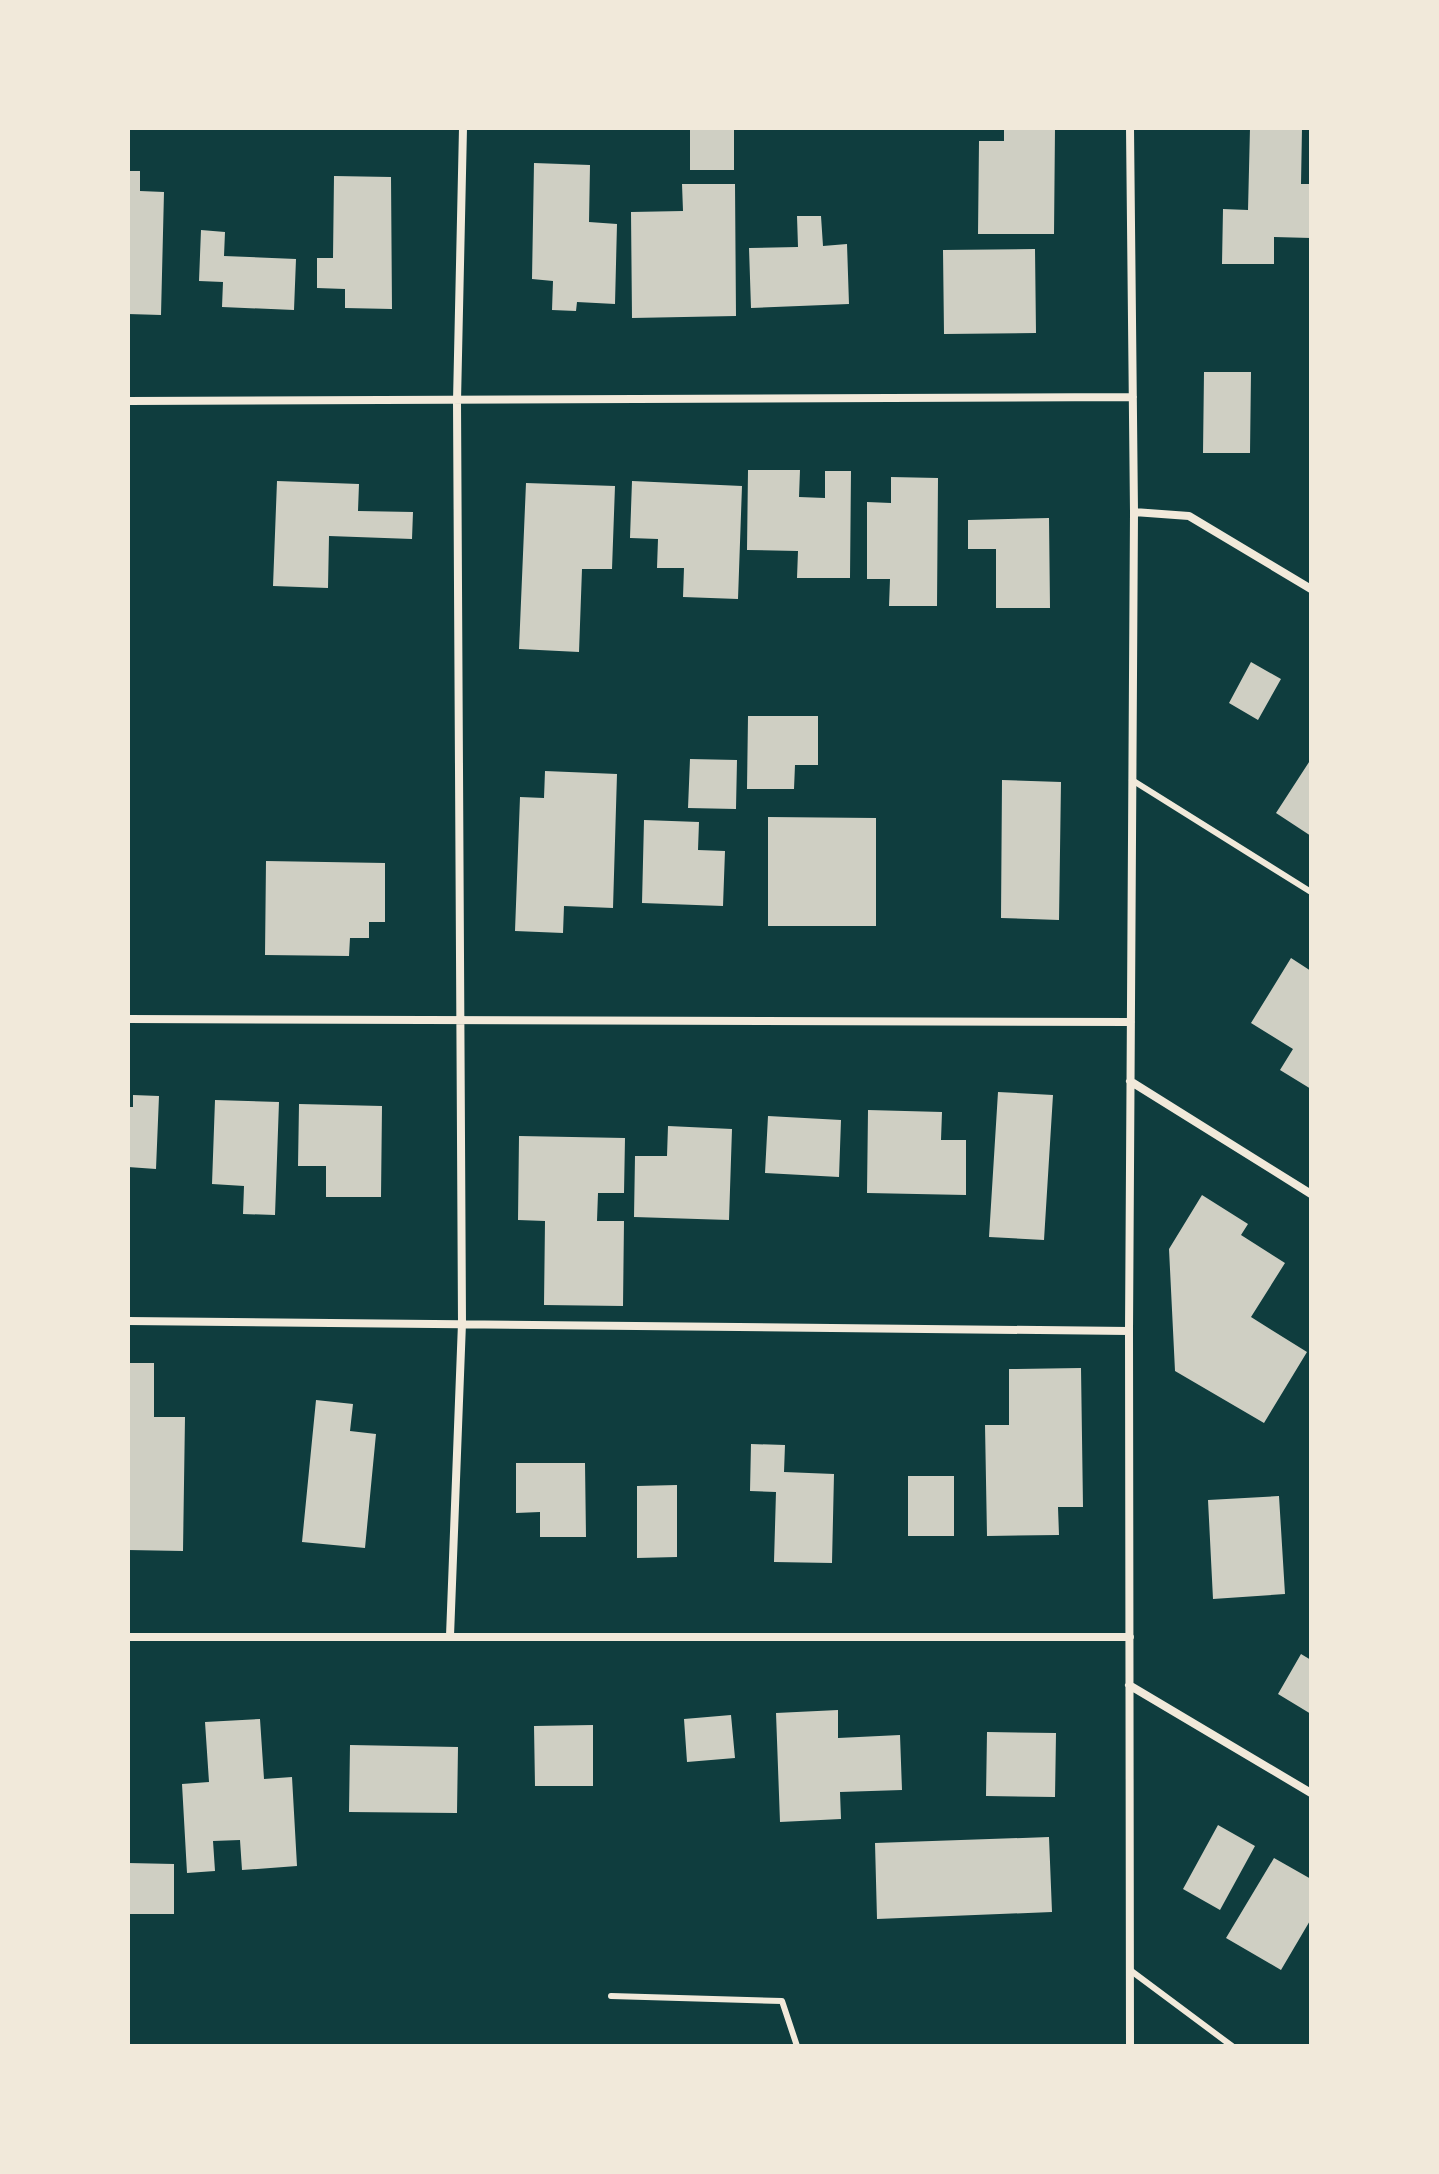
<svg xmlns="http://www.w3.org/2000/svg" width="1439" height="2174" font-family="'Playfair Display',serif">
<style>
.building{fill:#cfcfc3}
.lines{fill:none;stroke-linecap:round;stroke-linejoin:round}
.service{stroke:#f1e9da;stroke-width:6}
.minor{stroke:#f1e9da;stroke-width:8}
</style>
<rect width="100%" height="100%" fill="#0f3d3e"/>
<path class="building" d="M690,128H734V170H690Z
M1004,128H1055L1054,234H978L979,141H1004Z
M1250,128H1302L1301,184H1311V238L1274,237V264H1222L1223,209L1248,210Z
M534,163L590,165L589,222L617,224L615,304L577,302L576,311L552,310L553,281L532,279Z
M128,171H140V191L164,192L161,315L128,314Z
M334,176L391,177L392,309L345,308V289L317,288V258H333Z
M682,184H735L736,316L632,318L631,212L683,211Z
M797,216H821L823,246L847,244L849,304L751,308L749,248L798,247Z
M201,230L225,232L224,256L296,259L294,310L222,307L223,282L199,281Z
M1035,249L1036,333L944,334L943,250Z
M1204,372H1251L1250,453H1203Z
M748,470H800L799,497L825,498V471H851L850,578H797L798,551L747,550Z
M891,477L938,478L937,606H889L890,579H867V502L891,503Z
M277,481L359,484L358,511L413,512L412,539L329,536L328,588L273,586Z
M632,481L742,486L738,599L683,597L684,568H657L658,539L630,538Z
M526,483L615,486L612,569H582L579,652L519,649Z
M1049,518L1050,608H996V549H968V520Z
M1251,662L1281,679L1258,720L1229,703Z
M748,716H818V765H795L794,789H747Z
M690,759L737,760L736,809L688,808Z
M1311,759V836L1276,813Z
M545,771L617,774L613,908L564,906L563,933L515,931L520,797L544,798Z
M1002,780L1061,782L1059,920L1001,918Z
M768,817L876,818V926H768Z
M644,820L699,822L698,850L725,851L723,906L642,903Z
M266,861L385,863V922H369V938H350L349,956L265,955Z
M1291,958L1311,971V1089L1280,1070L1293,1049L1251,1023Z
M998,1092L1053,1095L1044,1240L989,1237Z
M133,1095L159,1096L156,1169L128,1167V1107H133Z
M215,1100L279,1102L275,1215L243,1214L244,1186L212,1184Z
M299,1104L382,1106L381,1197H326V1166H298Z
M868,1110L942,1112L941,1140H966V1195L867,1193Z
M768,1116L841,1120L839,1177L765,1173Z
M668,1126L732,1129L729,1220L634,1217L635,1156H667Z
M519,1136L625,1138L624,1193H598L597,1221H624L623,1306L544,1305L545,1221L518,1220Z
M1202,1195L1248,1224L1241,1235L1285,1263L1251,1317L1307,1352L1264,1423L1175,1371L1169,1249Z
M128,1363H154V1417H185L183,1551L128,1550Z
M1081,1368L1083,1507H1058L1059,1535L987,1536L985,1425H1009V1369Z
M316,1400L353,1404L350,1431L376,1434L365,1548L302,1542Z
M751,1444L785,1445L784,1472L834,1474L832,1563L774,1562L776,1492L750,1491Z
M516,1463H585L586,1537H540V1512L516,1513Z
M908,1476H954V1536H908Z
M677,1485V1557L637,1558V1486Z
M1279,1496L1285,1594L1213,1599L1208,1500Z
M1301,1654L1311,1660V1714L1278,1694Z
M838,1710V1738L900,1735L902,1790L840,1792L841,1819L780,1822L776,1713Z
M731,1715L735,1758L687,1762L684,1719Z
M260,1719L264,1779L292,1777L297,1866L242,1870L240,1840L213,1841L215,1871L187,1873L182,1784L209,1782L205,1722Z
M593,1725V1786H535L534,1726Z
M987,1732L1056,1733L1055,1797L986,1796Z
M350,1745L458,1747L457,1813L349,1812Z
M1218,1825L1255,1846L1220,1910L1183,1889Z
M1049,1837L1052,1912L877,1919L875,1843Z
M1274,1858L1311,1879V1919L1281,1970L1226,1938Z
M128,1863L174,1864V1914H128Z"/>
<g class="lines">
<path class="service" d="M1132,780L1311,892
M1130,1970L1232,2046
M611,1996L782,2001L797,2046"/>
<path class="minor" d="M128,401L1133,397
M1134,512L1189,516L1311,589
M128,1019L1131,1022
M1130,1081L1311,1194
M128,1321L1129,1331
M450,1636L462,1323L457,401L463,128
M128,1637H1130
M1129,1685L1311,1793
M1130,2046L1129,1331L1134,512L1130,128"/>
</g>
<rect width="1439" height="2174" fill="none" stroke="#f1e9da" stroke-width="260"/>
</svg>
